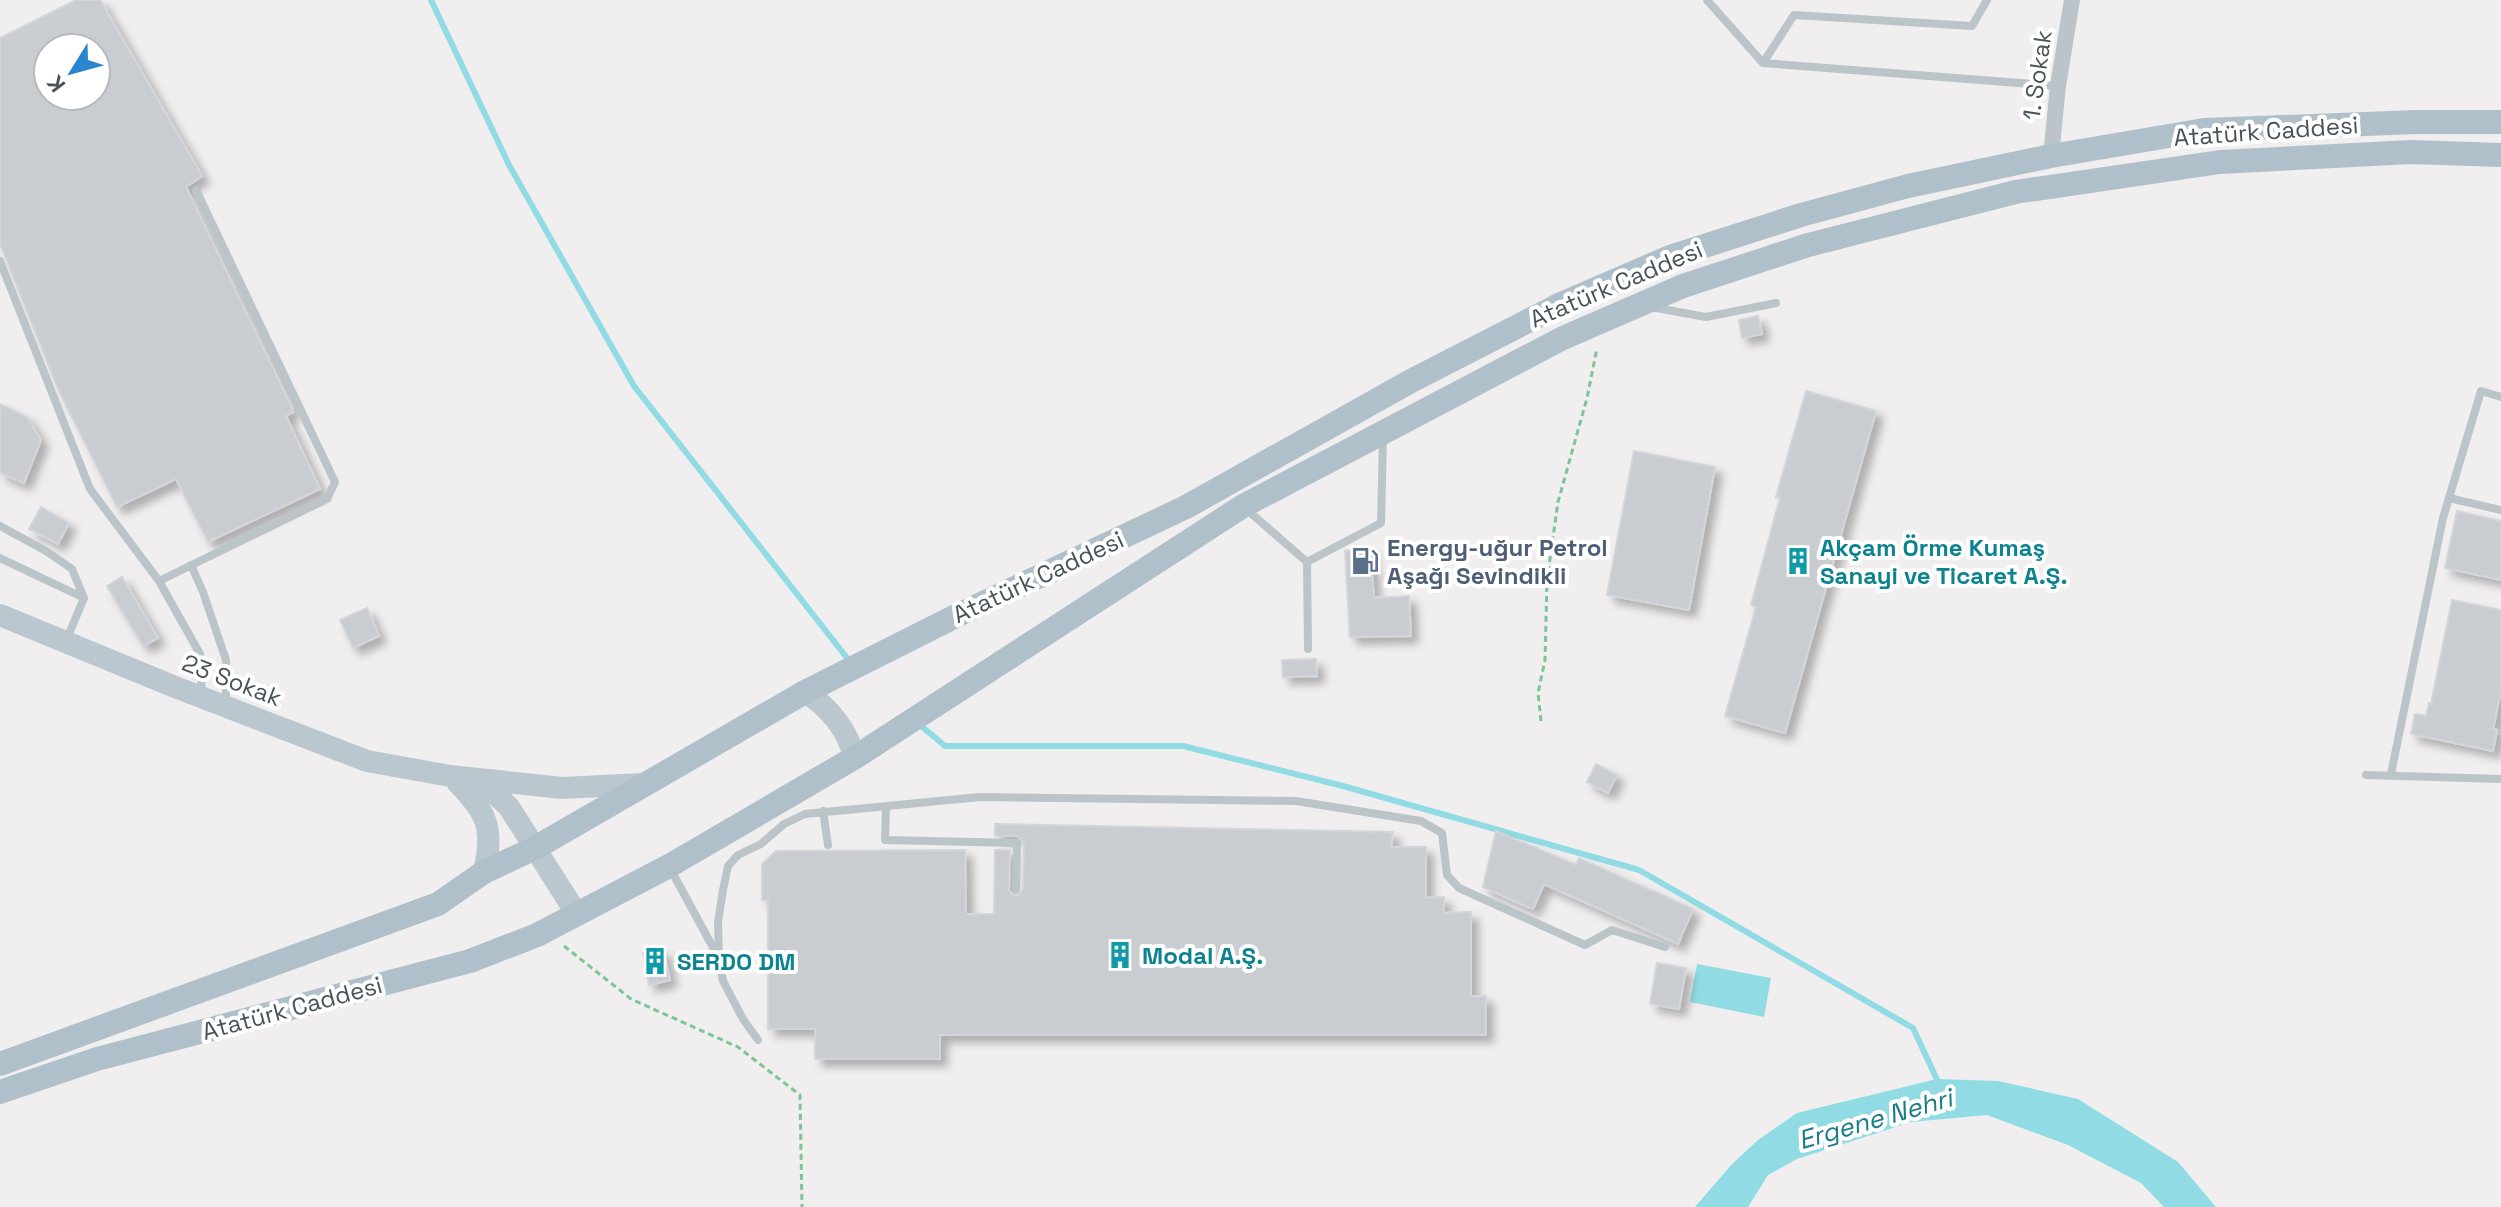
<svg xmlns="http://www.w3.org/2000/svg" width="2501" height="1207" font-family="'Space Grotesk',sans-serif">
<style>
.water{fill:#91dce4}
.lines{fill:none;stroke-linecap:round;stroke-linejoin:round}
.stream{stroke:#91dce4;stroke-width:6}
.building{fill:#c9ccd0;stroke:#d2d5d9;stroke-width:2;fill-rule:evenodd;filter:url(#shadow)}
.path{stroke:#7bc597;stroke-width:3;stroke-dasharray:6 4;stroke-linecap:butt}
.lane{stroke:#bac4c9;stroke-width:8}
.street{stroke:#bac4c9;stroke-width:16}
.secondary{stroke:#bbc7ce;stroke-width:22}
.primary{stroke:#b0c0ca;stroke-width:24}
.labels{text-anchor:middle;dominant-baseline:central;stroke-width:8;stroke-linejoin:round;paint-order:stroke}
.street-label{font-size:24px;fill:#485359;stroke:#fff}
.service-label{font-size:24px;font-weight:bold;fill:#4e5e75;stroke:#fff;text-anchor:start}
.culture-label{font-size:24px;font-weight:bold;fill:#0d838f;stroke:#fff;text-anchor:start}
.water-label{font-size:26px;font-style:italic;fill:#187d86;stroke:#fff}
</style>
<defs>
<filter id="shadow"><feDropShadow dx="7" dy="7" stdDeviation="4" flood-color="#0004"/></filter>
</defs>
<rect width="100%" height="100%" fill="#f0eeee"/>
<path class="water" d="M1697,964L1771,978L1764,1017L1690,1002Z
M1937,1079L1998,1081L2078,1099L2178,1162L2216,1207H2164L2141,1183L2068,1145L1987,1115L1911,1122L1797,1159L1768,1175L1748,1207H1695L1732,1164L1758,1140L1797,1113Z"/>
<g class="lines">
<path class="stream" d="M431,0L509,165L634,386L851,663
M920,725L945,746H1183L1343,786L1639,870L1913,1028L1940,1086"/>
</g>
<path class="building" d="M76,0H100L202,176L186,187L292,408L293,412L286,416L320,489L208,542L176,479L117,507L58,389L0,244V38ZM48,48H96V96H48Z
M1758,316L1762,334L1742,338L1739,320Z
M1806,391L1876,411L1785,733L1725,716L1756,607L1751,605L1780,498L1776,497Z
M0,404L27,417L41,440L24,483L0,473Z
M1634,451L1715,467L1689,610L1607,595Z
M41,507L69,523L58,544L29,529Z
M2457,511L2501,521V580L2445,568Z
M1370,549L1374,598L1409,596L1411,636L1350,637L1345,551Z
M122,577L158,638L143,646L107,586Z
M2452,600L2501,610V691L2493,729L2497,730L2493,751L2411,734L2415,714L2426,716L2429,703L2431,704Z
M367,608L379,636L353,648L340,620Z
M1316,659L1317,676L1283,677L1282,660Z
M1596,764L1617,775L1608,793L1587,782Z
M995,824L1393,832L1391,847H1426V898L1444,897V913L1471,912V996H1486V1035H940V1059H815V1029H768V900H762V864L776,851L965,850L966,914H994L995,850H1010L1009,890L1012,894L1017,896L1023,889L1024,843L1018,836H995Z
M1496,831L1576,865L1579,858L1693,909L1678,944L1544,884L1533,909L1483,887Z
M663,949L670,980L649,985L643,953Z
M1657,963L1686,968L1679,1009L1650,1004Z"/>
<g class="lines">
<path class="path" d="M1541,721L1538,693L1545,660L1547,580L1558,502L1587,398L1597,348
M564,946L631,999L738,1047L800,1095L802,1207"/>
<path class="lane" d="M1707,0L1763,63L2058,86
M1763,63L1794,15L1972,26L1987,0
M0,261L90,489L159,581L327,499L335,482L196,190
M1651,307L1706,317L1776,303
M2449,498L2501,510
M1246,509L1307,562L1381,523L1383,437
M0,526L46,551L72,569L84,598
M0,558L84,598L66,641
M1307,562L1308,649
M191,565L203,592L226,660V706
M159,581L200,654L202,697
M2391,774L2443,518L2481,391L2501,397
M2366,775L2501,779
M886,807L885,840L1017,843L1016,889
M823,811L828,845
M671,870L716,953
M758,1040L743,1019L723,981L719,957L718,922L723,890L728,866L738,855L761,844L784,824L805,814L980,797L1296,801L1421,821L1442,833L1447,875L1459,888L1585,945L1612,930L1665,947"/>
<path class="street" d="M2051,156L2058,86L2072,0"/>
<path class="secondary" d="M0,615L175,687L367,761L450,776L562,788L644,784
M805,692C828,706 849,731 854,758
M457,782C488,814 494,828 484,872
M474,785L494,793L509,807L571,905L581,913"/>
<path class="primary" d="M0,1064L438,904L484,872L535,848L805,692L962,613L1186,507L1411,381L1561,304L1670,257L1801,215L1908,186L2051,156L2204,130L2417,122H2501
M0,1092L97,1059L470,961L537,935L669,866L854,758L1243,506L1563,338L1683,286L1808,245L2015,192L2220,162L2411,152L2501,155"/>
</g>
<defs>
<g id="fuel-bare" transform="scale(2.16)"><path d="M-5.5-6h7V0h2V4h1.3V-2.5L3-4.5l.8-.8L6-3V5H2.5V1h-1V6h-7ZM-4.2-4.7v3.2H.2V-4.7Z" fill="#5c6f8a" stroke="#fff" stroke-width="2.5" paint-order="stroke"/></g>
<g id="building-bare" transform="scale(2.16)"><path d="M-4-6H4V6H1V3H-1V6H-4ZM-2.5-4.3h1.7v1.8h-1.7ZM.8-4.3h1.7v1.8H.8ZM-2.5-1h1.7V.8h-1.7ZM.8-1h1.7V.8H.8Z" fill="#0f9aa8" stroke="#fff" stroke-width="2.5" paint-order="stroke"/></g>
</defs>
<g fill-rule="evenodd">
<use href="#fuel-bare" x="1365" y="561"/>
<use href="#building-bare" x="1798" y="561"/>
<use href="#building-bare" x="1120" y="955"/>
<use href="#building-bare" x="655" y="961"/>
</g>
<g class="labels">
<g class="street-label">
<text transform="translate(2037 75) rotate(-82)">1. Sokak</text>
<text transform="translate(2266 131) rotate(-4)">Atatürk Caddesi</text>
<text transform="translate(1616 284) rotate(-23)">Atatürk Caddesi</text>
<text transform="translate(1038 577) rotate(-25)">Atatürk Caddesi</text>
<text transform="translate(232 680) rotate(21)">23 Sokak</text>
<text transform="translate(292 1008) rotate(-15)">Atatürk Caddesi</text>
</g>
<g class="service-label">
<text x="1387" y="547">Energy-uğur Petrol<tspan x="1387" dy="28">Aşağı Sevindikli</tspan></text>
</g>
<g class="culture-label">
<text x="1820" y="547">Akçam Örme Kumaş<tspan x="1820" dy="28">Sanayi ve Ticaret A.Ş.</tspan></text>
<text x="1142" y="955">Modal A.Ş.</text>
<text x="677" y="961">SERDO DM</text>
</g>
<g class="water-label">
<text transform="translate(1875 1119) rotate(-16)">Ergene Nehri</text>
</g>
</g>
<g transform="translate(72 72) rotate(233)"><circle r="38" fill="#ffffff" stroke="#b6babd" stroke-width="2"/>
<path d="M0-6L14 30L0 20L-14 30Z" fill="#2986cf"/>
<text y="-12" font-size="22" font-weight="bold" text-anchor="middle" fill="#485359">K</text>
</g>
</svg>
